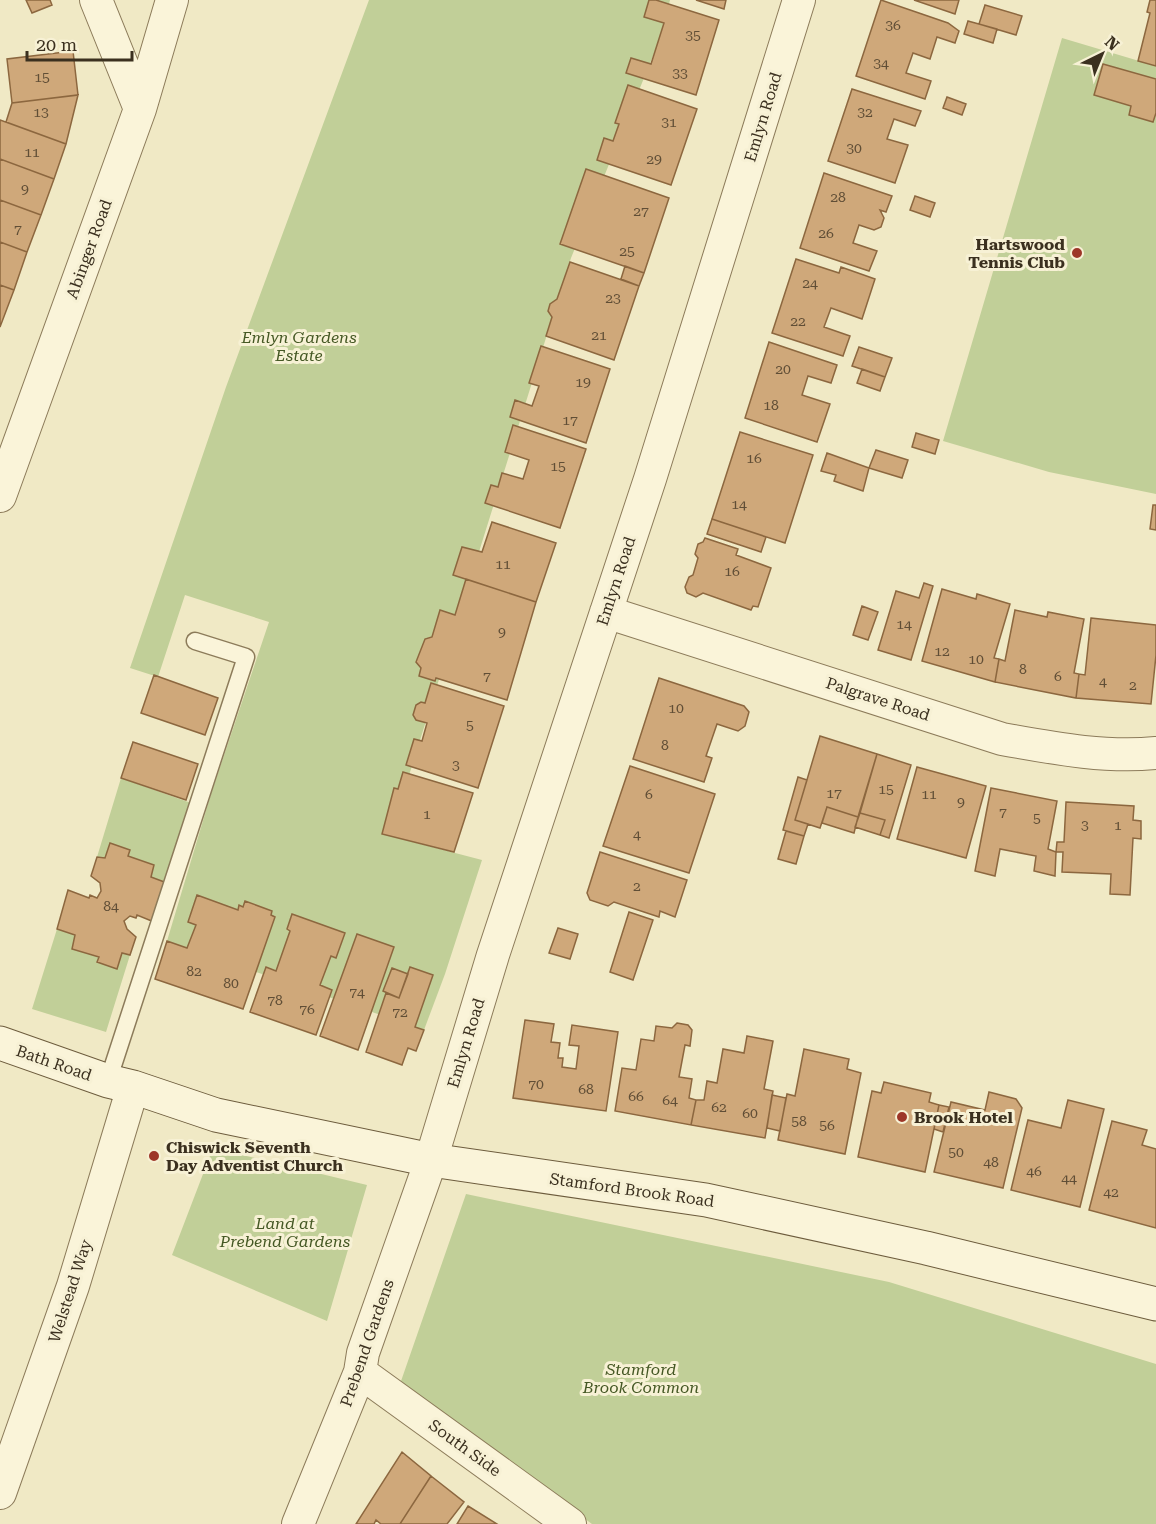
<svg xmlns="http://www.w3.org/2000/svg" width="1156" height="1524" font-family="'Roboto Serif',serif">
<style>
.green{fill:#c1cf98}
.building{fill:#cfa87a;stroke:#8c673f;stroke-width:1.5}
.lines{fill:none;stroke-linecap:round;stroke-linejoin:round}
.service-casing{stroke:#8c7b5a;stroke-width:19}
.minor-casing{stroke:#8c7b5a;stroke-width:34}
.secondary-casing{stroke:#6d5c3d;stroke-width:35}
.service{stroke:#faf4d9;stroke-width:16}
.minor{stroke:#faf4d9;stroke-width:32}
.secondary{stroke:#faf4d9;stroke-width:33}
.poi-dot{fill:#9d3628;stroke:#f7f1d5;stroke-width:2}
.labels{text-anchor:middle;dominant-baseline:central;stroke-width:6;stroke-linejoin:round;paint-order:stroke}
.number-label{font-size:14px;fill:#604e36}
.street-label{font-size:16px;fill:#3b301f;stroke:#f7f1d5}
.poi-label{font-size:16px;font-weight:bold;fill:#3b301f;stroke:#f7f1d5;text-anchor:start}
.park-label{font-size:16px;font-style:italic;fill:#455824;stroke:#f7f1d5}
</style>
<rect width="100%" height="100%" fill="#f0e9c5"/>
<path class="green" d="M369,0H670L659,41L571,258L390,836L482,860L445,974L424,1030L167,941L211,794L269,622L185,595L158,677L130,668L226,387Z
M1062,38L1156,66V494L1049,472L943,441Z
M121,778L191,803L167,883L151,877L154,865L128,856L110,843L105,858L97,857Z
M57,929L75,935L72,949L99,957L97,962L122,953L130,955L106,1032L32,1009Z
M213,1148L367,1185L327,1321L172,1255Z
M466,1194L889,1282L1156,1364V1524H592L400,1384Z"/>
<path class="building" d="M26,0H50L52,5L32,13Z
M649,0H656L719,20L696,95L626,73L631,58L651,64L664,23L644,17Z
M696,0H726L724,9Z
M881,0L948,23L959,31L955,43L937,37L930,59L913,53L906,73L931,81L925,99L856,76Z
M914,0H959L955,14Z
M1150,0H1156V66L1138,61L1150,13L1147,12Z
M985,5L1022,16L1016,35L979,24Z
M968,21L997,29L993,43L964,34Z
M73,51L78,95L12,103L7,59Z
M1103,64L1156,79V113L1153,122L1129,115L1131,106L1094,95Z
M628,85L697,109L671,185L597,160L604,138L613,141L619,124L615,123Z
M852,89L921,111L915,126L894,119L887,139L908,145L895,183L828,161Z
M78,95L66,144L6,122L12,103Z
M947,97L966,104L962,115L943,108Z
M0,120L66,144L54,179L0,159Z
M0,159L54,179L41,215L0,200Z
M586,169L669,198L644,273L560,244Z
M824,173L892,196L886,212L880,210L884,218L881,227L874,230L859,225L853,243L877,251L869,271L800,248Z
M915,196L935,203L930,217L910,210Z
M0,200L41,215L27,252L0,242Z
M0,242L27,252L14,290L0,285Z
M796,259L839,273L841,267L875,279L862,319L831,308L824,327L850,336L843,356L772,333Z
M570,262L639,286L614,360L546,336L552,317L548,311L550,304L557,299Z
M625,266L644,273L639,286L621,279Z
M0,285L14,290L0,327Z
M769,342L837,365L831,383L808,376L802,395L830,404L817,442L745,418Z
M541,346L610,369L586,443L510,417L515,400L532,406L539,386L529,383Z
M859,347L892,358L885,377L852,366Z
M862,369L885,377L880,391L857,383Z
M513,425L586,449L560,528L485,503L491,485L498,487L502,473L523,479L529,460L505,452Z
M740,432L813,455L785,543L712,519Z
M916,433L939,440L935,454L912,447Z
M876,450L908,460L902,478L869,468Z
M827,453L869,468L863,491L834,481L836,475L821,471Z
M1153,505H1156V530L1150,529Z
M712,519L766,537L761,552L707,534Z
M492,522L556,543L536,602L453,575L462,547L482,552Z
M705,538L738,549L736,555L771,568L758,607L753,606L751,610L703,593L696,597L687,593L685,587L689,577L693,575L698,558L695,554L698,544L703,542Z
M466,579L536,602L507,700L436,678L435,681L419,676L421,668L416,662L425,639L432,637L440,610L455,615Z
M924,583L933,586L911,660L878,650L896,591L919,598Z
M942,589L976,599L977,594L1010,604L994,658L999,659L995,682L922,661Z
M862,606L878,612L868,640L853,635Z
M1015,610L1047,617L1048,612L1084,619L1074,673L1079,674L1076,698L995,682L999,659L1005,661Z
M1091,618L1156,625V655L1151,704L1076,698L1079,674L1085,675Z
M154,675L218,698L205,735L141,713Z
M659,678L744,706L749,712L745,726L738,731L717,724L706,756L712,758L704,782L633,759Z
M431,683L504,706L478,788L406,765L414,739L422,741L427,723L416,720L413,715L416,705L421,702L425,703Z
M820,736L877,754L858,817L827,807L820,828L795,820Z
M133,742L198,764L186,800L121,778Z
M877,754L911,765L889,838L880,835L885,820L860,813Z
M630,766L715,794L689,873L603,846Z
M917,767L986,786L966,858L897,839Z
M403,772L473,793L454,852L382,834L394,788L398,789Z
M798,777L807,780L795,820L808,824L804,836L783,830Z
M991,788L1057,801L1048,849L1056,852L1055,876L1034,871L1036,856L1000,849L995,876L975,871Z
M1066,802L1134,806L1133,820L1141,821V839L1133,838L1130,895L1110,894L1111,874L1062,872L1063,852H1056L1057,842H1064Z
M827,807L858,817L854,833L822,823Z
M860,813L885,820L880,835L855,827Z
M786,831L804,836L796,864L778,859Z
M110,843L130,850L128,856L154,865L151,877L167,883L154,922L137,915L136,918L130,916L124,921L127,929L136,937L130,955L122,953L117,969L97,962L99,957L72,949L75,935L57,929L68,890L89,898L90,895L97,898L101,891L100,883L91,876L97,857L105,858Z
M600,852L687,880L675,917L660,911L659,917L614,902L608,906L590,900L587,893Z
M197,895L238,910L239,905L243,907L245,901L272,911L271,915L275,917L243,1009L155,979L167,941L187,948L196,925L188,922Z
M629,912L653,920L633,980L610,972Z
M292,914L345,933L336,958L331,956L320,985L332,990L316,1035L250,1012L266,967L276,971L290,931L287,929Z
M558,928L578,934L570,959L549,953Z
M357,934L394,947L358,1050L320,1036Z
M410,967L433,975L415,1027L424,1030L416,1051L408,1048L402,1065L366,1052L386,993L399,998Z
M392,968L408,974L399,998L383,991Z
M525,1020L554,1024L551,1042L560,1043L558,1058H563L562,1067L576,1069L579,1046L569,1045L572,1025L618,1032L606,1111L513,1098Z
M677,1023L688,1025L692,1030L690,1046L685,1045L679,1077L692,1079L689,1098L696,1100L691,1125L615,1111L622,1068L636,1070L641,1039L654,1041L656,1026L672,1028Z
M747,1036L773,1041L764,1089L773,1091L765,1138L691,1125L696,1100H704L707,1081L717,1083L723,1049L744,1053Z
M804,1049L849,1059L847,1069L861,1073L845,1154L778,1140L787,1094L795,1096Z
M884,1082L931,1093L929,1102L939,1105L925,1172L858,1157L872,1091L881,1093Z
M989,1092L1016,1099L1022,1108L1003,1188L934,1172L951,1102L985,1110Z
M772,1095L786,1098L780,1131L767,1128Z
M1068,1100L1104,1109L1080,1207L1011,1190L1028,1120L1061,1128Z
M939,1105L949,1107L943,1132L934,1129Z
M1112,1121L1147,1130L1142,1145L1156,1149V1228L1089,1210Z
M402,1452L431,1476L400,1524H381L376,1520L374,1524H356Z
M431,1476L464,1502L447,1524H400Z
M468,1506L497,1524H457Z"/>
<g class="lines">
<g class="service-casing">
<path id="service" d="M108,1081L246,657L195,641"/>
</g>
<g class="minor-casing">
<path id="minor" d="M96,0L140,109
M0,496L140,109L172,0
M606,612L1002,739C1053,748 1104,758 1156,753
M360,1372L570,1524
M0,1493L73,1286L133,1087
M298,1524L360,1372L363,1353L431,1160L493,955L650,479L799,0"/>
</g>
<g class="secondary-casing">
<path id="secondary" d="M0,1043L108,1081L133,1087L216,1115L431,1160L706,1200L926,1248L1156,1304"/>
</g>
<use href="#service" class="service"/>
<use href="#minor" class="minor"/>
<use href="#secondary" class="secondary"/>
</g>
<g class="poi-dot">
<circle cx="1077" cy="253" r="6"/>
<circle cx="902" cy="1117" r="6"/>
<circle cx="154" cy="1156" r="6"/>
</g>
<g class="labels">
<g class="number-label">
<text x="893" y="25">36</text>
<text x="693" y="35">35</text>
<text x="881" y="63">34</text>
<text x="680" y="73">33</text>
<text x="42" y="77">15</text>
<text x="41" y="112">13</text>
<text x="865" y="112">32</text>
<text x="669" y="122">31</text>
<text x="854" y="148">30</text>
<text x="32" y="152">11</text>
<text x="654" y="159">29</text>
<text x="25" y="189">9</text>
<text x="838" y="197">28</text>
<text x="641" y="211">27</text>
<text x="18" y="229">7</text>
<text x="826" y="233">26</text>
<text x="627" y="251">25</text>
<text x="810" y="283">24</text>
<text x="613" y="298">23</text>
<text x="798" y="321">22</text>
<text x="599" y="335">21</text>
<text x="783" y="369">20</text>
<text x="583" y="382">19</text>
<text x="771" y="405">18</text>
<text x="570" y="420">17</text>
<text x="754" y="458">16</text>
<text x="558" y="466">15</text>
<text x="739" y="504">14</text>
<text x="503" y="564">11</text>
<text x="732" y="571">16</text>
<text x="904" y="624">14</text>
<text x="502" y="632">9</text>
<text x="942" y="651">12</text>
<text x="976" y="659">10</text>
<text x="1023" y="669">8</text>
<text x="487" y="676">7</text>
<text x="1058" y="676">6</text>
<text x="1103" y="681">4</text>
<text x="1133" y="685">2</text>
<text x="676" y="708">10</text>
<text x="470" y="725">5</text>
<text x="665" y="745">8</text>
<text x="456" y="765">3</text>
<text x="886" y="789">15</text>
<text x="834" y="793">17</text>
<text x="649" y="794">6</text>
<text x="929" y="794">11</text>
<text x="961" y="802">9</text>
<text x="1003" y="812">7</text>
<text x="427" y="814">1</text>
<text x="1037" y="818">5</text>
<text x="1085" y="825">3</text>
<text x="1118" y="825">1</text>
<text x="637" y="834">4</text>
<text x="637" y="886">2</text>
<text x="111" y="906">84</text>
<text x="194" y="971">82</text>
<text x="231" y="983">80</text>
<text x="357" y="992">74</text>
<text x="275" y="1000">78</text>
<text x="307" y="1009">76</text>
<text x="400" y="1012">72</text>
<text x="536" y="1084">70</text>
<text x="586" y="1089">68</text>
<text x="636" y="1096">66</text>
<text x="670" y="1100">64</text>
<text x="719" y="1107">62</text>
<text x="750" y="1113">60</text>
<text x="799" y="1121">58</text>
<text x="827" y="1125">56</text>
<text x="956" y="1152">50</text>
<text x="991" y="1162">48</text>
<text x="1034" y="1171">46</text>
<text x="1069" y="1178">44</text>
<text x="1111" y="1192">42</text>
</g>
<g class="street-label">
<text transform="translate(763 117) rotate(-73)">Emlyn Road</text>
<text transform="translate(89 249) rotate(-70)">Abinger Road</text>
<text transform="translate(616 581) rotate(-72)">Emlyn Road</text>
<text transform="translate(878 699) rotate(18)">Palgrave Road</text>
<text transform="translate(466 1043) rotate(-73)">Emlyn Road</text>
<text transform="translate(54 1063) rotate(19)">Bath Road</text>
<text transform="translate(632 1190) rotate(8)">Stamford Brook Road</text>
<text transform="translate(70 1291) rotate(-72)">Welstead Way</text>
<text transform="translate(367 1343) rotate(-71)">Prebend Gardens</text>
<text transform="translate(465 1448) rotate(36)">South Side</text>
</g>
<g class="poi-label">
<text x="1065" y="244" text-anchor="end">Hartswood<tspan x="1065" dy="18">Tennis Club</tspan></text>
<text x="914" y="1117">Brook Hotel</text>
<text x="166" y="1147">Chiswick Seventh<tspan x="166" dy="18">Day Adventist Church</tspan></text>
</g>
<g class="park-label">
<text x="299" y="337">Emlyn Gardens<tspan x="299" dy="18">Estate</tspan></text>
<text x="285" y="1223">Land at<tspan x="285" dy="18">Prebend Gardens</tspan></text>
<text x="641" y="1369">Stamford<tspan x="641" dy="18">Brook Common</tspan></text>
</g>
</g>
<g transform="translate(1102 54) rotate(43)" stroke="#f7f1d5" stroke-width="4.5" paint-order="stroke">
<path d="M0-4.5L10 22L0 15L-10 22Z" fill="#3b301f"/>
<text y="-9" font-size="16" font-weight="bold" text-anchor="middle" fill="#3b301f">N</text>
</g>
<path d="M27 51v9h105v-9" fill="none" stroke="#3b301f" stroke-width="3"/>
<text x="36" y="51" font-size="18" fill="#3b301f" stroke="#f7f1d5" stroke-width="4.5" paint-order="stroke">20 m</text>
</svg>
